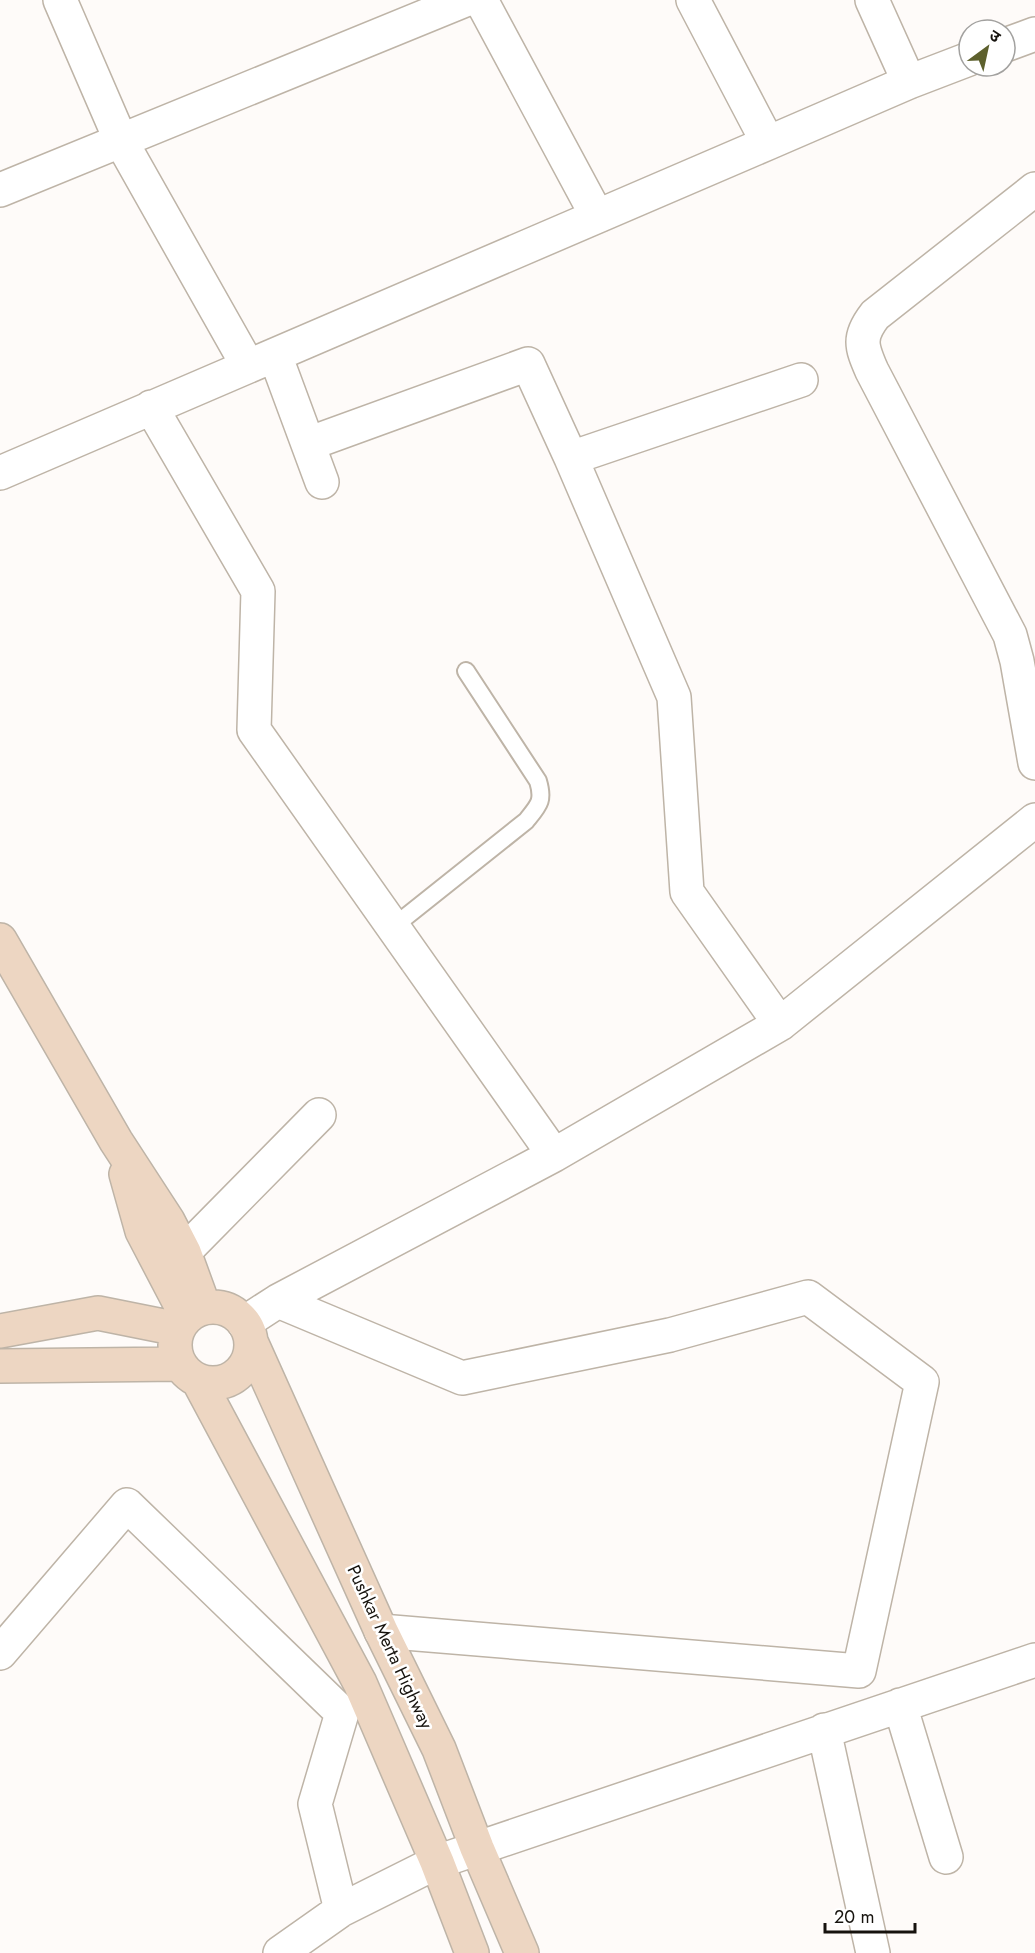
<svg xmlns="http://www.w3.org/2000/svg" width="1035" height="1953" font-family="Jost,'Noto Sans Devanagari',sans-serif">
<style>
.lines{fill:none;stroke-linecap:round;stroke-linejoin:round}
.lane-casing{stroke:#beb4a7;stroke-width:20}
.street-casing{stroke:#beb4a7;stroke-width:36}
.secondary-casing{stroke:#beb4a7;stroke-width:36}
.lane{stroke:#fff;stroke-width:16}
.street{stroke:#fff;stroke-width:33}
.secondary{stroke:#edd6c2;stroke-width:33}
.labels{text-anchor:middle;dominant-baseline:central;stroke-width:5;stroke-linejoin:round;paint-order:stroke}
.street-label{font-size:18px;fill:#16130e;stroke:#fff}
</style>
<rect width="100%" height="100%" fill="#fefbf9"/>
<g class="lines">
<g class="lane-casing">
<path id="lane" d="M393,927L526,821C539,805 544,801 538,781L466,671"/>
</g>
<g class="street-casing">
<path id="street" d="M60,0L121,141L248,366
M481,0L597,216
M693,0L768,143
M872,0L909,82
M1005,45L1035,34
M1035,189L875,315C858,337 861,346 872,371L1010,635L1017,661L1035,763
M0,190L465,0
M275,355L322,482
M151,407L258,591L254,730L554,1155
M308,444L528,364L571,458L674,697L687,892L780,1024
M571,458L801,380
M0,473L768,143L909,82L969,59
M184,1252L319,1115
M278,1301L462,1378L670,1335L808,1297L922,1382L859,1671L381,1631
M244,1323L278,1301L554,1155L780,1024L1035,820
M0,1653L127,1505L342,1713L315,1804L341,1910L280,1953
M900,1705L946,1857
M824,1730L873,1953
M341,1910L437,1862L1035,1660"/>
</g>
<g class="secondary-casing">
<path id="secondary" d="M0,940L116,1141L168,1221L184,1252L204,1307
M126,1174L142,1231L187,1317
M175 1345a38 38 0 1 1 76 0a38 38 0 1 1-76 0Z
M0,1331L98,1313L178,1329
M252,1344L381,1631L439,1749L477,1848L522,1953
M0,1366L180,1364
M198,1380L360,1683L437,1862L472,1953"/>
</g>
<use href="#lane" class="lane"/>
<use href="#street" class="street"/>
<use href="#secondary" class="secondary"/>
</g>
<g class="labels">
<g class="street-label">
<text transform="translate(390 1647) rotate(65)">Pushkar Merta Highway</text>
</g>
</g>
<g transform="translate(987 48) rotate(33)"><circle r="28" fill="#ffffff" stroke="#a2a19f" stroke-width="1.5"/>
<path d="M0-4.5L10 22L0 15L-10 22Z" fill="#5d602d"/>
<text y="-9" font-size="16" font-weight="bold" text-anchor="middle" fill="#16130e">उ</text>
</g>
<path d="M825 1923v9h90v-9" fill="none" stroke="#16130e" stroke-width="3"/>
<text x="834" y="1923" font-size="18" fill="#16130e" stroke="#ffffff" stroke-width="4.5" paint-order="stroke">20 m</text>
</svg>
